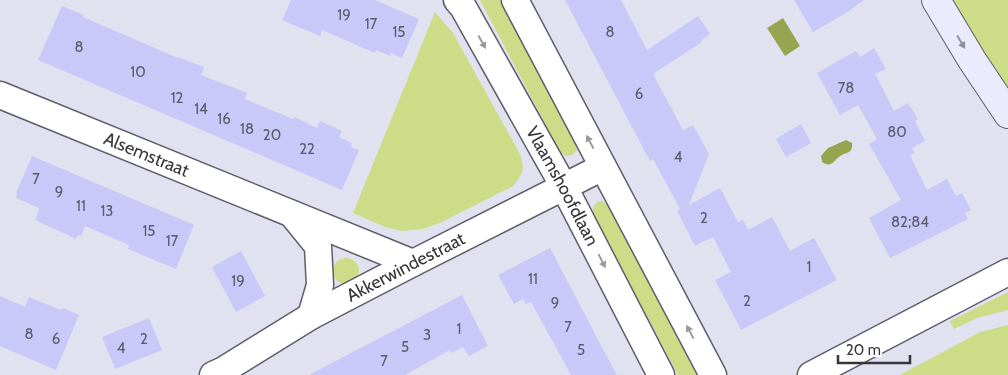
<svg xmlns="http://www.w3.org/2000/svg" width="1008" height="375" font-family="Cabin,sans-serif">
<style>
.green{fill:#cedc88}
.water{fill:#98a550}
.building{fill:#c9c9f9}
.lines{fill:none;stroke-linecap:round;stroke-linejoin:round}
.street-casing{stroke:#5e5e6b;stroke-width:29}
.secondary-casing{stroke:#5e5e6b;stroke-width:30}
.street{stroke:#fff;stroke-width:26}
.secondary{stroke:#ebebfe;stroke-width:28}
.oneway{fill:#9a9a9d}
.oneway2{fill:#90909c}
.labels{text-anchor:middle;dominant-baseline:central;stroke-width:4;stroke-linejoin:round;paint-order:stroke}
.number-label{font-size:15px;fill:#5a5a6a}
.street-label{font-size:18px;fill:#35353b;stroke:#fff}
</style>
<rect width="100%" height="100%" fill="#e1e1f0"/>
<path class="green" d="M480,0H500L576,142L577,150L572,155L566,156L559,150Z
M951,0H1008V91Z
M435,12L453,33L520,154C525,167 523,175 513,186L442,222L423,229L402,231L385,227L353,213Z
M602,201L608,205L697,375H678L593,213V207L597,202Z
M333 271a13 13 0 1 1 26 0a13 13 0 1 1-26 0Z
M1008,292V310L977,318L954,329L950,321Z
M1008,325V375H900L980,332Z"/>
<path class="water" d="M783,18L800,46L785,56L767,28Z
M846,140L852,143C853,155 846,151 839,157C832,162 832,168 822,162L821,156L828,148Z"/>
<path class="building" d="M291,0H375L419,19L402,58L391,53L390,56L376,50L375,53L322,30L320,36L282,20Z
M565,0H621L647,50L698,16L710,34L701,41L702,42L653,74L683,130L693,125L709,154L689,205L720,188L738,222L743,220L748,230L772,217L790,251L814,238L837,280L741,330L715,280L731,272L713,237L695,246L677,211L680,209L653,159L650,161Z
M794,0H864L846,13L813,32Z
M62,6L84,15L83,17L178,58V57L204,67L201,75L247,93L245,99L293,119L294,117L317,128L320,121L342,131L339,137L352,143L351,147L359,150L342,190L38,60Z
M874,48L886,69L875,74L894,111L908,103L918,119L915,121L925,141L912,148L915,153L910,155L927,190L947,179L956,196L962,193L971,210L965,213L968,219L890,258L869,218L901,200L869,144L877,139L858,105L840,115L817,73L856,51L860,57Z
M801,124L811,143L786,157L776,139Z
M32,156L194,225L176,269L128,249L129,245L85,226L81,236L78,235L76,239L35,220L39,211L38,210L39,208L16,198L17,193H16Z
M550,248L605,353L617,375H571L531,302L526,304L523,299L514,304L498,275Z
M241,251L265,296L236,312L212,267Z
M462,295L488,346L469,356L463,347L451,353L450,350L405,375H309Z
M0,296L25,307L29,297L61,310L63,308L79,315L56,370L0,346Z
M149,318L162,350L115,369L102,337Z"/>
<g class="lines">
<g class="street-casing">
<g id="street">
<path id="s1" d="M457,0L463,7L564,187L661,375"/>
<path d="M515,0L713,375"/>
<path id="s2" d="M0,95L413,263"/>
<path d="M292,214L318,246L320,285L311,316"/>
<path id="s3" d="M213,375L222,371L311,316L413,263L603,167"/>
<path d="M811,375L1008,272"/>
</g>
</g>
<g class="secondary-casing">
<path id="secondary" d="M936,0L972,60L1008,114"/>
</g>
<use href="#street" class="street"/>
<use href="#secondary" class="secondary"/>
</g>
<defs><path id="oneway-solid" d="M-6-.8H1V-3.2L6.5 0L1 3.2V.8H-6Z" transform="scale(1.25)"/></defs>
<g class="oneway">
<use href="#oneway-solid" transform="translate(482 42) rotate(61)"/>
<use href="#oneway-solid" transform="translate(590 142) rotate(-118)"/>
<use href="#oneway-solid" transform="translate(602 261) rotate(63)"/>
<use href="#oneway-solid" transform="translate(690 332) rotate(-118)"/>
</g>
<use class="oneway2" href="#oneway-solid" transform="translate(961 42) rotate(59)"/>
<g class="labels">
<g class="number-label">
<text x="344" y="15">19</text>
<text x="371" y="24">17</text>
<text x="399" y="32">15</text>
<text x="610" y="32">8</text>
<text x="79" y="47">8</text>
<text x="138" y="72">10</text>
<text x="846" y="88">78</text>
<text x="639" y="94">6</text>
<text x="177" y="98">12</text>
<text x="201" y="109">14</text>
<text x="224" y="119">16</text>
<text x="247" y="129">18</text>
<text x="897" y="132">80</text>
<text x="272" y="135">20</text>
<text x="307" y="149">22</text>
<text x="678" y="157">4</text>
<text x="36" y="179">7</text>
<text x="59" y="192">9</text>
<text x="81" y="206">11</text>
<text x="107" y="211">13</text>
<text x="704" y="218">2</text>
<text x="910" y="222">82;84</text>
<text x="149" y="231">15</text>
<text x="172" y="241">17</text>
<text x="809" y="267">1</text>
<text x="533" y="279">11</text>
<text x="238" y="281">19</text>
<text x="747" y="301">2</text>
<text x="555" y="303">9</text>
<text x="568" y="327">7</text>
<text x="459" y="329">1</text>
<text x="29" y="334">8</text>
<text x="427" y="335">3</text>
<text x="56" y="339">6</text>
<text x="144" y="339">2</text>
<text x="405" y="347">5</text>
<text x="121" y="348">4</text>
<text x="581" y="350">5</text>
<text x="384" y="361">7</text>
</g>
<g class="street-label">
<text stroke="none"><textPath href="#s2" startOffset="158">Alsemstraat</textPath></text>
<text stroke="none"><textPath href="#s1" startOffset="214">Vlaamshoofdlaan</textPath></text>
<text stroke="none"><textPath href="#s3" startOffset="221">Akkerwindestraat</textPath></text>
</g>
</g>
<path d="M838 355v8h72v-8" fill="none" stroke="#35353b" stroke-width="2.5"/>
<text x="846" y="355" font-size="15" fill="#35353b" stroke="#ffffff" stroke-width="4" paint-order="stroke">20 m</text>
</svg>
